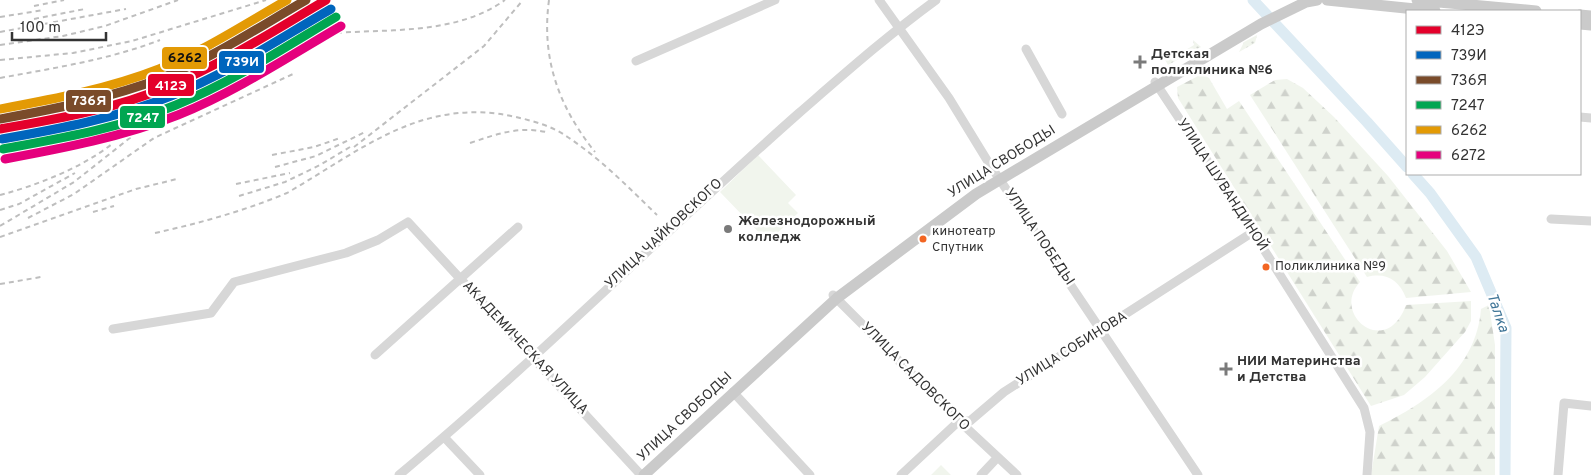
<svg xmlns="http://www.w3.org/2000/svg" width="1591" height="475" font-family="Overpass,sans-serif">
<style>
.grass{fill:url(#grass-dots)}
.forest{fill:url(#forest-firs)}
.garden{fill:#f1f5ed}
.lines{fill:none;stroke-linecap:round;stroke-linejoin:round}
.river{stroke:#ddebf3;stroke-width:11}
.minor{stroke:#d7d7d7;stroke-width:9}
.major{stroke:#cacaca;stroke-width:11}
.rail{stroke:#bebebe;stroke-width:2;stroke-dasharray:5 4;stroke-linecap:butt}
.rail-1-casing{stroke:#fff;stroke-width:12}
.rail-2-casing{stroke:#fff;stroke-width:12}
.rail-3-casing{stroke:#fff;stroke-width:12}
.rail-4-casing{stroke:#fff;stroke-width:12}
.rail-5-casing{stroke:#fff;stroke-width:12}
.rail-6-casing{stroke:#fff;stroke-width:12}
.rail-1{stroke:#e4002b;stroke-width:9}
.rail-2{stroke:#0065bd;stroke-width:9}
.rail-3{stroke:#7a4b2a;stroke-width:9}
.rail-4{stroke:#00a651;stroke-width:9}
.rail-5{stroke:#e39a05;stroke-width:9}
.rail-6{stroke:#e5007d;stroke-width:9}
.poi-dot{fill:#7a7a7a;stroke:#fff;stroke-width:2}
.bus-dot{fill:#f26522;stroke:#fff;stroke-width:2}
.labels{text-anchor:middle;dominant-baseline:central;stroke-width:5;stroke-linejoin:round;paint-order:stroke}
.bus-label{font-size:13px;fill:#333;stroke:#fff;text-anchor:start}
.poi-label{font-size:14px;font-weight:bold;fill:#333;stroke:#fff;text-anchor:start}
.street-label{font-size:14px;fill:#333;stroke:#fff}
.water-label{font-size:15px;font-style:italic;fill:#3f7597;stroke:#fff}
.line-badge{stroke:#fff;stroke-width:2}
.badge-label{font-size:14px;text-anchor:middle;font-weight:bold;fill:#fff}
.pale-badge-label{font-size:14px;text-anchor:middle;font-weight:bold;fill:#111}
</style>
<defs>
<pattern id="grass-dots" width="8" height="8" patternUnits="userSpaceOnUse" patternTransform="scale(1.25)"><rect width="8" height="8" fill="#f1f5ed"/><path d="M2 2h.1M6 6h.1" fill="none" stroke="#cfd2cc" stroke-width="1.8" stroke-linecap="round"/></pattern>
<pattern id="forest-firs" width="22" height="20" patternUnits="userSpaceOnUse" patternTransform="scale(1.25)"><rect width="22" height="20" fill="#f1f5ed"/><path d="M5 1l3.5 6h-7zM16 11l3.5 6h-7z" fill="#cfd2cc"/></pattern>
</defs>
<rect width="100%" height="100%" fill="#fff"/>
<path class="grass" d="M1257,35L1255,43L1239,52L1244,42Z
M1193,40L1201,47L1168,65L1164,58L1169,60L1194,45Z"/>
<path class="forest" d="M1202,74L1209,78L1227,109L1239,101L1360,282C1330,314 1386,360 1406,305L1471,301V321L1465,332L1425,377L1404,395L1371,406L1178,98L1177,87Z
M1287,79L1303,88L1334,117L1388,176L1447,251L1471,292L1406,298C1399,280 1386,272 1367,277L1250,95L1275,80Z
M1489,305L1495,345V475H1371L1379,426C1428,402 1476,369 1481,309Z"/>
<path class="garden" d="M758,155L796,195L788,203L798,213L768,242L720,192Z
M941,465L951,475H931Z"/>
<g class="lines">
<path class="river" d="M1253,0L1367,122L1407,167
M1413,174L1430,193L1476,257L1506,328L1505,475"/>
<path class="minor" d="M879,0L949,98L990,165L1198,475
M1026,49L1062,114
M636,61L775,0
M1155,82L1220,180L1364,408L1370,432L1367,475
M1580,117L1591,118
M1551,219L1591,221
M833,295L959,421L1017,475
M113,329L211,313L234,282L346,253L378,240L408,222L641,475
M375,355L518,227
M733,392L810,475
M444,437L480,475
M399,475C537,360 664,232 799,113C844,74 888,35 936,0
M901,475L959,421H970L1004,392L1253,232
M981,475L997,458
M1558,475L1564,403L1591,406"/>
<path class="major" d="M1327,0L1435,11
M1417,0L1536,11
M1580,15L1591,16
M1580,24L1591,25
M644,475L837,298L976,194L1261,24L1306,2L1317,0"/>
<path class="rail" d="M549,0C541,59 559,107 595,152
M34,6L64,0
M0,17L44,10
M34,19L85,9
M0,32L126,9
M0,45L63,36L105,26L178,0
M241,55C267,44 294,37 322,34C382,28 453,37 505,0
M0,60L73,53L132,41L266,0
M0,78C54,68 108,60 160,40
M470,143C497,134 519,126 546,132
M354,147L484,46L523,0
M272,155L314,147L340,138
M0,160C54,147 114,137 161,106
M275,167L316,156L365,132
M236,184L290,173
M0,195C38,185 81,168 112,144
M239,196L285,182L320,165L350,147
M0,210L19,204L75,173
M93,212L114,206
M28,218L74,194L154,138L293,74
M0,226L74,182L192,89L241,55L169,99
M155,233C200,223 244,211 287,193C363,149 423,96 516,117C533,121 552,126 566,136C600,158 628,187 657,215
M0,237L136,189L177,179
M0,284L41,277"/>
<g class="rail-1-casing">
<path id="rail-1" d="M0,129C57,119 116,109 169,86C224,63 275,30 326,0"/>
</g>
<g class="rail-2-casing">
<path id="rail-2" d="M2,139C59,129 117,118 171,96C227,74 279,39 331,9"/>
</g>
<g class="rail-3-casing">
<path id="rail-3" d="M0,119C55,109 110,98 162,78C213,58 259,27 306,0"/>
</g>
<g class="rail-4-casing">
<path id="rail-4" d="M3,149C62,138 121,128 176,105C232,82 284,48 336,17"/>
</g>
<g class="rail-5-casing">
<path id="rail-5" d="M0,109C54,99 108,89 159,69C204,51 245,24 287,0"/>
</g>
<g class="rail-6-casing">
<path id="rail-6" d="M5,159C64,148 122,137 178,115C235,92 288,57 341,26"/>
</g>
<use href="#rail-1" class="rail-1"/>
<use href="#rail-2" class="rail-2"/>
<use href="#rail-3" class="rail-3"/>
<use href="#rail-4" class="rail-4"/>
<use href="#rail-5" class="rail-5"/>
<use href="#rail-6" class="rail-6"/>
</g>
<g class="poi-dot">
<path d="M1137.5 54.5h5v5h5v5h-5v5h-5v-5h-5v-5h5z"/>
<circle cx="728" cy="229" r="5"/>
<path d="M1223.5 361.5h5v5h5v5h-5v5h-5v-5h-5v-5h5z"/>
</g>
<g class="bus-dot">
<circle cx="923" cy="239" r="4.5"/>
<circle cx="1266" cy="267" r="4.5"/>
</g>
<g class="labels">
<g class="bus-label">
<text x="932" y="232">кинотеатр<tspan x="932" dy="16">Спутник</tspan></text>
<text x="1275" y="267">Поликлиника №9</text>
</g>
<g class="poi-label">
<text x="1151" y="54">Детская<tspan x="1151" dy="16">поликлиника №6</tspan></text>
<text x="738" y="221">Железнодорожный<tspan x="738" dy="16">колледж</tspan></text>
<text x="1237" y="361">НИИ Материнства<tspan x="1237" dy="16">и Детства</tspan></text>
</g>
<g class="street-label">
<text transform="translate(1002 162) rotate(-32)">УЛИЦА СВОБОДЫ</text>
<text transform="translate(1222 185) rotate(57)">УЛИЦА ШУВАНДИНОЙ</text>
<text transform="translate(664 234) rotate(-43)">УЛИЦА ЧАЙКОВСКОГО</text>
<text transform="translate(1039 237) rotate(56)">УЛИЦА ПОБЕДЫ</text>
<text transform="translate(525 348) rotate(47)">АКАДЕМИЧЕСКАЯ УЛИЦА</text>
<text transform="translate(1072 349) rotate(-32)">УЛИЦА СОБИНОВА</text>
<text transform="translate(915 377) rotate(45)">УЛИЦА САДОВСКОГО</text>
<text transform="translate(685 417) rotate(-43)">УЛИЦА СВОБОДЫ</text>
</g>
<g class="water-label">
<text transform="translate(1497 313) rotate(71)">Талка</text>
</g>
</g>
<g class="line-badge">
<rect x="161" y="46" width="47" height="24" rx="5" fill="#e39a05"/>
<rect x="218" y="50" width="47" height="24" rx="5" fill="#0065bd"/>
<rect x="147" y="73" width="48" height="24" rx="5" fill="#e4002b"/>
<rect x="65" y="89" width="47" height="24" rx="5" fill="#7a4b2a"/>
<rect x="119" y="105" width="47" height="24" rx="5" fill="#00a651"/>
</g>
<g class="badge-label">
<text x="242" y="66">739И</text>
<text x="171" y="90">412Э</text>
<text x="89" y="105">736Я</text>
<text x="143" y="122">7247</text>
</g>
<g class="pale-badge-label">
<text x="185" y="62">6262</text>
</g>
<rect x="1406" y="10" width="175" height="165" fill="#ffffff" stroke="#adadad"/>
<rect x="1416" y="26" width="25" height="8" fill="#e4002b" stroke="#adadad"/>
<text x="1451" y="35" font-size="15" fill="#333333">412Э</text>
<rect x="1416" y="51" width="25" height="8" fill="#0065bd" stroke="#adadad"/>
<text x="1451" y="60" font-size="15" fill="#333333">739И</text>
<rect x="1416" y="76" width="25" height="8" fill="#7a4b2a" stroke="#adadad"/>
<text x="1451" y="85" font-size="15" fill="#333333">736Я</text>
<rect x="1416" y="101" width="25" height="8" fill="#00a651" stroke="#adadad"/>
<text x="1451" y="110" font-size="15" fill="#333333">7247</text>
<rect x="1416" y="126" width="25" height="8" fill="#e39a05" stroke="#adadad"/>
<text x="1451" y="135" font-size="15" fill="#333333">6262</text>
<rect x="1416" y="151" width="25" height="8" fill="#e5007d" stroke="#adadad"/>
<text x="1451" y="160" font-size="15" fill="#333333">6272</text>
<path d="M12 32v8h94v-8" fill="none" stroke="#333333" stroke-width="2.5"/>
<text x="20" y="32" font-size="15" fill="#333333" stroke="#ffffff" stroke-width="4" paint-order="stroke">100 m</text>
</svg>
